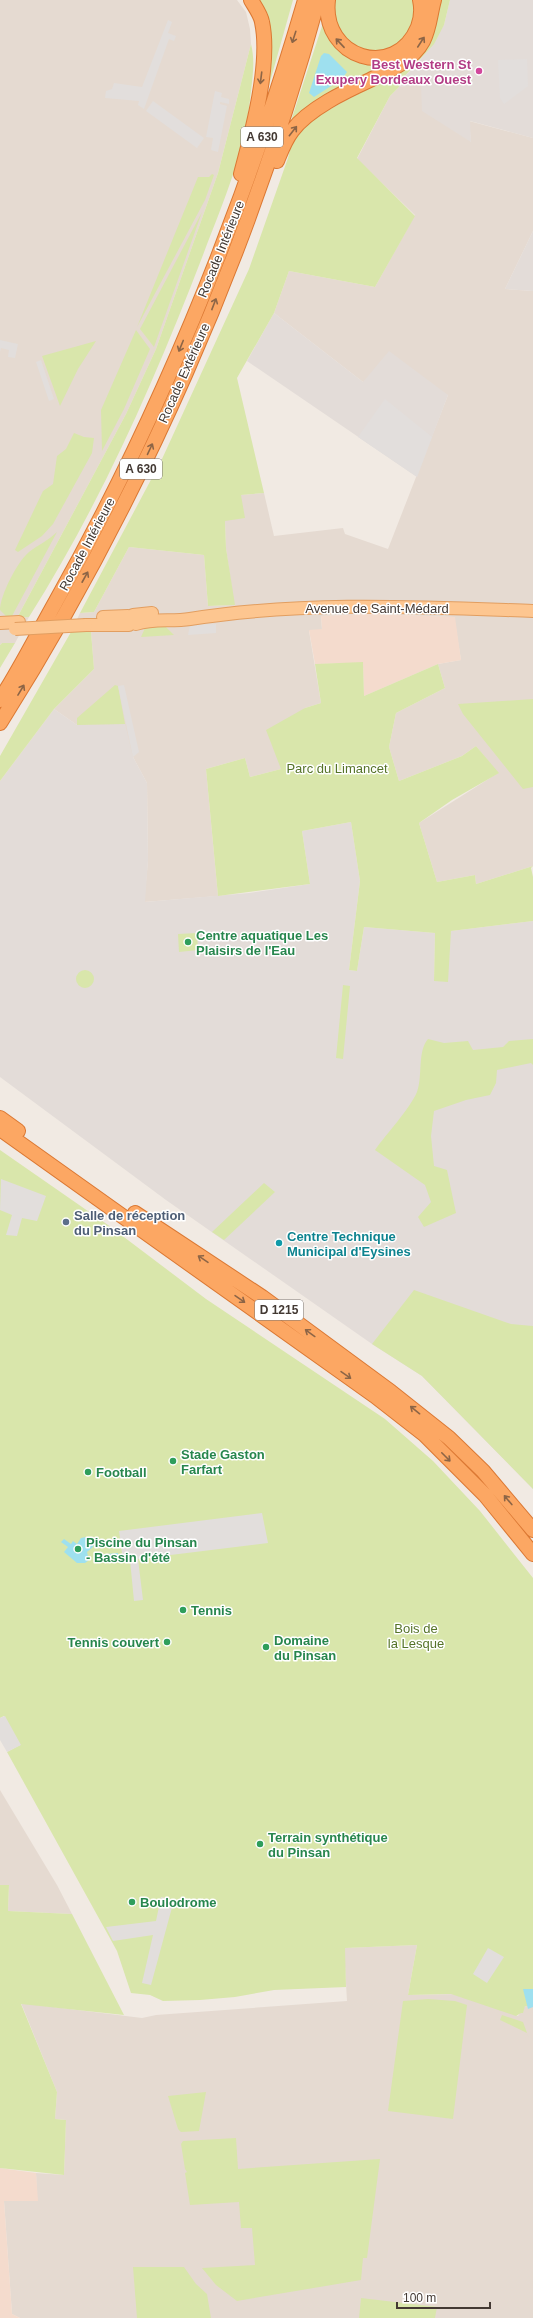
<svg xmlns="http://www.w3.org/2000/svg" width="533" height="2318" font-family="Arial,sans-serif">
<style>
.residential{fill:#e5dad1}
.commercial{fill:#f4dbcd}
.industrial{fill:#e3dcd8}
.green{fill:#d9e6ab}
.parking{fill:#e2dedc}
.water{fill:#9ee0ef}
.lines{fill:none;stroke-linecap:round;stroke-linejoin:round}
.major-casing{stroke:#e29e60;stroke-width:14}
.highway-casing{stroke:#db7833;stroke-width:16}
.major{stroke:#fdc690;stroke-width:12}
.highway{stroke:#fca763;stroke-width:14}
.major-bridge-casing{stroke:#e29e60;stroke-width:14;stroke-linecap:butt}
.major-bridge{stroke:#fdc690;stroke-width:12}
.oneway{stroke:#8d6546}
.hotel-dot{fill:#d1479c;stroke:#fff;stroke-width:1.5}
.leisure-dot{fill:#2e9e5b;stroke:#fff;stroke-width:1.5}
.service-dot{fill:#5c6f8a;stroke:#fff;stroke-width:1.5}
.culture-dot{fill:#0f9aa8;stroke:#fff;stroke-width:1.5}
.labels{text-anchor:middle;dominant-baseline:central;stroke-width:3;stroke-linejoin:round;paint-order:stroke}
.shield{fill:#fff;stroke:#7b7470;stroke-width:1}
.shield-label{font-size:12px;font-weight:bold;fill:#433933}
.hotel-label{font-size:13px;font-weight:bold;fill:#b23c85;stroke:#fff;text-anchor:end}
.street-label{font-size:13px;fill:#433933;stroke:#fff}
.park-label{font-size:13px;fill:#557328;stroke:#fff}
.leisure-label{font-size:13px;font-weight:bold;fill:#27864d;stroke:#fff;text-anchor:start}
.service-label{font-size:13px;font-weight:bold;fill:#4e5e75;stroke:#fff;text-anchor:start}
.culture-label{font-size:13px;font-weight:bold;fill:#0d838f;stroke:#fff;text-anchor:start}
</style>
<rect width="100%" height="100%" fill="#f1eae3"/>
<path class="residential" d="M0,0H237L246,12L250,29L251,44L218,173L156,349L126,414L17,618L29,617L15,643H2L0,645Z
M421,84L471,142L469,121L533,138V231L505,289L533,291V866L476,884L475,875L437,882L419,823L498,773L476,746L462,756L399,781L389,747L396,713L445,688L438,664L461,660L454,617L371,614L321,616L322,630L309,631L321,703L305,708L281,769L250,777L245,758L206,769L218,896L144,902L148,861L147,783L133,757L77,725L54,709L94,669L91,632H71L80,613L94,612L129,547L204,555L208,606L234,605L226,548L225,521L241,495L264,493L274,536L343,528L345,534L388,549L448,395L363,382L274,313L289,271L375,287L415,215L357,159L390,96L399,87Z
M0,1790L57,1885L72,1914L8,1911L9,1886L0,1885Z
M417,1945L408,1995L462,1994L518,2016L525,2006L533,2007V2318H20L12,2314L4,2201H37L36,2173L64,2175L66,2120L55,2119L57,2092L21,2003L142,2018L156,2015L347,2001L344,1948Z"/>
<path class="commercial" d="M371,614L455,617L461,660L438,664L364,696L363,663L315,664L309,630L322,629L321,616Z
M0,2168L36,2173L38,2201H4L12,2314L20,2318H0Z"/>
<path class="industrial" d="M450,0H533V138L470,121L471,142L422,111L421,84L399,87L402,79L418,63L444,25Z
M533,231V291L505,289Z
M274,313L363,382L389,351L448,395L417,477L247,361Z
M54,709L77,725L125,724L133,757L147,783L148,861L145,902L249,893L310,884L302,831L351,822L360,881L349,970L357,971L364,927L435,933L434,981L451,931L533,921V1489L422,1376L372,1344L166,1200L0,1077V781Z"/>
<path class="green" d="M254,0H293L259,121L267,58Z
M331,0H416L414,26L397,47L382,53L357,49L336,31Z
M440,0H450L444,25L434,44L402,79L399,87L390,96L357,158L415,216L375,287L289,271L274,313L237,378L264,493L241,495L245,518L225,521L226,548L235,605L208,606L204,555L129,547L94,612L80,613L162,459L249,269L288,158L293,137L309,121L382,80Z
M324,20L339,48L407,54L289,127Z
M251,44C255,60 253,74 251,91C245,153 225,197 203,255C155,380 101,503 29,617L17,618L126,414L156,349L218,173Z
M212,174L214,175L205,200L137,327L198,177H209Z
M202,212L154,347L140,329Z
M136,330L150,349L124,409L102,451L101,410Z
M96,341L78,369L60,406L42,356Z
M74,433L84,437L94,438L92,453L53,524L42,536L18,552L15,550L43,491L53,484L57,456L66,449Z
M57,532L12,616L7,617L0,610C0,596 17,562 29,552C38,545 49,540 57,532Z
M165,626L174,635L141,637L145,628Z
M71,632H91L94,669L54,709L0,781V756Z
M2,643H15L0,668V645Z
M363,662L364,696L438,664L445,688L396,713L389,747L399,781L462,756L476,746L499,773L452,800L419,823L437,882L475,875L476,884L533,866L531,868L533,877V921L451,931L448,982L434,981L435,933L364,927L357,971L349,970L360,881L351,822L302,831L310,884L218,896L206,769L245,758L250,777L281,769L266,730L305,708L321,703L315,664Z
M115,685L118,686L125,724L77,725V718Z
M533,699V787L523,789L463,714L458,704Z
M197,933L198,950L179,952L178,934Z
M76 979a9 9 0 1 1 18 0a9 9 0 1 1-18 0Z
M343,985L350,986L343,1059L336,1058Z
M428,1039L444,1043L468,1041L473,1050L503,1047L509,1041L533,1039V1065L531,1063L497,1070L496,1083L490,1095L466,1100L434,1111L431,1136L434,1166L447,1170L456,1213L424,1227L418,1217L431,1202L425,1185L375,1150C387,1133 409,1110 417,1092C423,1075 417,1052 428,1039Z
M0,1150L108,1225L206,1299L385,1419L433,1461L480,1511L533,1578V2007L525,2006L523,2013H521L516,2016L451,1994L408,1995L417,1945L345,1948L346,1987L274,1990L235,1997L200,2000L163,2001L150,1995L131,1993L117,1951L7,1752L20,1745L4,1716L0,1718Z
M264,1183L275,1192L224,1240L212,1232Z
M414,1290L511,1324L533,1326V1489L422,1376L372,1344Z
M0,1885H9L8,1911L72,1914L124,2015L21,2004L57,2092L55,2119L66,2120L64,2175L0,2168Z
M428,1999L455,2001L467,2005L453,2119L388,2111L403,2001Z
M502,2015L523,2022L530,2041L527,2033L500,2020Z
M206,2092L199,2131L181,2132L178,2129L168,2096Z
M236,2138L238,2169L380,2159L367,2258H363L361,2280L237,2301L216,2285L202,2268L255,2265L252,2228H241L239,2202L190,2205L185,2173L187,2172L185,2169L181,2144L183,2141Z
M133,2267H184L196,2284L207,2294L211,2318H137Z
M361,2298L437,2307L435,2318H359Z"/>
<path class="parking" d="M168,20L172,22L168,33L176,36L174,41L169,39L144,109L138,105L139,101L105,98L106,91L112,89L114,83L142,87Z
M527,59L528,86L504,104L500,98L498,60Z
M215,91L222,93L221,97L229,99V104L220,102V104L227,106L218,152L211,150L213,138L206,137Z
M153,101L204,138L197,148L146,111Z
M0,340L18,344L15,358L8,357L9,350L1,348L0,352Z
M41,360L54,399L49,401L36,362Z
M385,399L432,437L417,477L358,437Z
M216,624V633L188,635L190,625Z
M124,685L139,752L133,757L118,686Z
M1,1179L46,1196L37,1221L22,1218L17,1236L6,1235L12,1215L0,1210Z
M262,1513L268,1543L138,1559L143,1600L134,1601L130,1560L123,1561L119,1531Z
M5,1716L21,1745L7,1752L0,1740V1718Z
M161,1897L174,1900L151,1985L142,1983L153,1935L113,1941L106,1927L156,1921Z
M488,1948L504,1957L487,1983L473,1974Z"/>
<path class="water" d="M324,53L329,54L347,72L342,79L314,97L309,93L321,56Z
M86,1537L94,1542L93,1547L87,1552L89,1560L85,1563H77L64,1552L68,1547L61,1542L64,1539L71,1544L73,1541L77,1544L81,1538Z
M118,1553L119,1560L96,1563L95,1555Z
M523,1989H533V2007L528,2009Z"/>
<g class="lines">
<g class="major-casing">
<path id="major" d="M133,615L152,613
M103,617L128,616
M0,623L19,622
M136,624C153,618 172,622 190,619C304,601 418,607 533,611
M86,625H129"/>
</g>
<g class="highway-casing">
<path id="highway" d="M328,0C321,58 395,82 418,27C421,19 422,9 420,0
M277,161C281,151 285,140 292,131C308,109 346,91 370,80C389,71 413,60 423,41C430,27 430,14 434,0
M241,174C252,133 271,64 262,22C261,15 255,7 251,0
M0,700C20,669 37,635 55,603C162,412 244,210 305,0
M0,723C140,501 249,254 318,0
M0,1118L18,1131
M0,1129L375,1396L425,1435L485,1495L533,1554
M135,1213L262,1297L391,1392L449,1438L483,1471L533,1530"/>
</g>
<use href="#major" class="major"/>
<use href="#highway" class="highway"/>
<g class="major-bridge-casing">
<path id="major-bridge" d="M15,629L86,625"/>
</g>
<use href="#major-bridge" class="major-bridge"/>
</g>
<defs><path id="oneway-shaft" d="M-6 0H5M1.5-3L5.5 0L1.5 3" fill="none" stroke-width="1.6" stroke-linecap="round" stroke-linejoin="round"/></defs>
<g class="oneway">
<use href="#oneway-shaft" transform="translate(294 37) rotate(108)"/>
<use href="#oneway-shaft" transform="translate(421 42) rotate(-57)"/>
<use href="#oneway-shaft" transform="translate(340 43) rotate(-133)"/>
<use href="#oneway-shaft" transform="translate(261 78) rotate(97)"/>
<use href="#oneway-shaft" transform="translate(293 131) rotate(-52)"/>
<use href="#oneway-shaft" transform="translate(214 304) rotate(-69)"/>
<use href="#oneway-shaft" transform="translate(181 346) rotate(112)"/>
<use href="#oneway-shaft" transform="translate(150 449) rotate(-65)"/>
<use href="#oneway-shaft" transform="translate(85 577) rotate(-61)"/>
<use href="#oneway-shaft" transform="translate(21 690) rotate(-59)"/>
<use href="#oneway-shaft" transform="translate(203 1259) rotate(-146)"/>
<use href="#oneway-shaft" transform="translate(240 1299) rotate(35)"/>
<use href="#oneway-shaft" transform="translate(310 1333) rotate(-144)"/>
<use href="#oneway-shaft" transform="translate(346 1375) rotate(35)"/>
<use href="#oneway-shaft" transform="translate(415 1410) rotate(-141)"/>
<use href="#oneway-shaft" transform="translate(446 1457) rotate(45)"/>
<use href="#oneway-shaft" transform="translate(508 1500) rotate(-130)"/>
</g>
<circle class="hotel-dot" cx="479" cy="71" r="4"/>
<g class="leisure-dot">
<circle cx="188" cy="942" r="4"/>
<circle cx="173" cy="1461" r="4"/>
<circle cx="88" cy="1472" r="4"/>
<circle cx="78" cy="1549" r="4"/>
<circle cx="183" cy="1610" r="4"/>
<circle cx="167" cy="1642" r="4"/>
<circle cx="266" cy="1647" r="4"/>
<circle cx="260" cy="1844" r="4"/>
<circle cx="132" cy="1902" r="4"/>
</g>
<circle class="service-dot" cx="66" cy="1222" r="4"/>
<circle class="culture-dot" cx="279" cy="1243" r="4"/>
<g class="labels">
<g class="shield">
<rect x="241" y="127" width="42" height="20" rx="3"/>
<rect x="120" y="459" width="42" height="20" rx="3"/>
<rect x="255" y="1300" width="48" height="20" rx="3"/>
</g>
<g class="shield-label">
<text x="262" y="137">A 630</text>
<text x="141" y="469">A 630</text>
<text x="279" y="1310">D 1215</text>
</g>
<g class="hotel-label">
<text x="471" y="64">Best Western St<tspan x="471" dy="15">Exupery Bordeaux Ouest</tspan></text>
</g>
<g class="street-label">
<text transform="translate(221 249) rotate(-68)">Rocade Intérieure</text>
<text transform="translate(184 373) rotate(-66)">Rocade Extérieure</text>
<text transform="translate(87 544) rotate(-62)">Rocade Intérieure</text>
<text x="377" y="608">Avenue de Saint-Médard</text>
</g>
<g class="park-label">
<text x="337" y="768">Parc du Limancet</text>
<text x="416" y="1628">Bois de<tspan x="416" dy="15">la Lesque</tspan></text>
</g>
<g class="leisure-label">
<text x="196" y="935">Centre aquatique Les<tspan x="196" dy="15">Plaisirs de l'Eau</tspan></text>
<text x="181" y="1454">Stade Gaston<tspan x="181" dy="15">Farfart</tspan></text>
<text x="96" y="1472">Football</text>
<text x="86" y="1542">Piscine du Pinsan<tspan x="86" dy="15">- Bassin d'été</tspan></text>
<text x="191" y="1610">Tennis</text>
<text x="274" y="1640">Domaine<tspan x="274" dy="15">du Pinsan</tspan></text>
<text x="159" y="1642" text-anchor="end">Tennis couvert</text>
<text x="268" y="1837">Terrain synthétique<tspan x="268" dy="15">du Pinsan</tspan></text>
<text x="140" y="1902">Boulodrome</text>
</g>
<g class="service-label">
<text x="74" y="1215">Salle de réception<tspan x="74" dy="15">du Pinsan</tspan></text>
</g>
<g class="culture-label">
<text x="287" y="1236">Centre Technique<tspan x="287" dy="15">Municipal d'Eysines</tspan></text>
</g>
</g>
<path d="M397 2302v6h93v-6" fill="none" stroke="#433933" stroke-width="2"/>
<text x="403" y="2302" font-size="12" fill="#433933" stroke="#ffffff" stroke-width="3" paint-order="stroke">100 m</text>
</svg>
